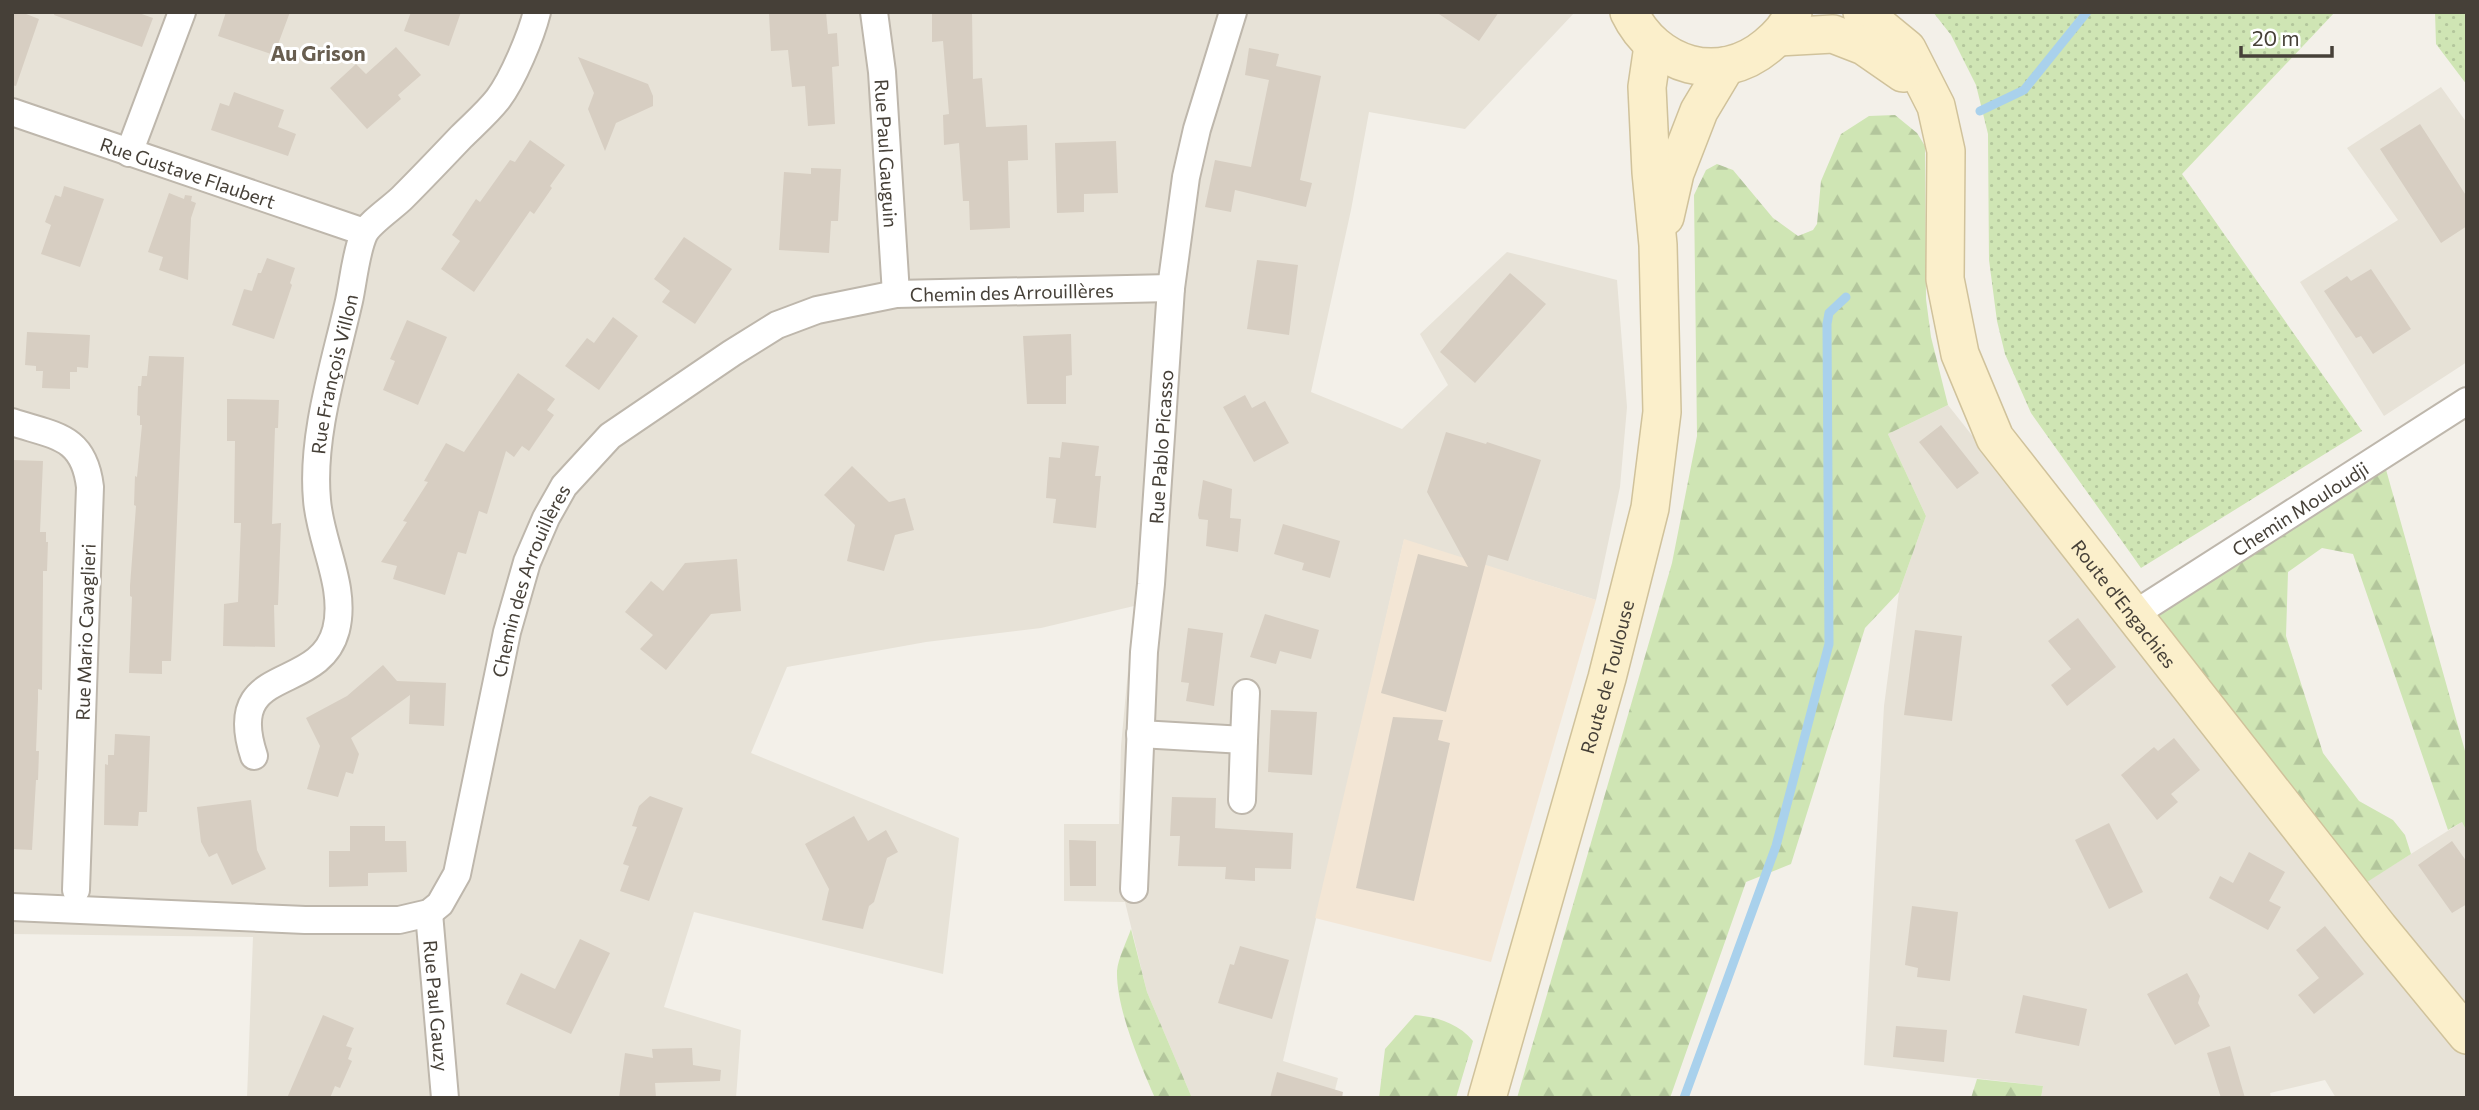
<svg xmlns="http://www.w3.org/2000/svg" width="2479" height="1110" font-family="Commissioner,sans-serif">
<style>
.residential{fill:#e7e2d7}
.commercial{fill:#f3e6d5}
.grass{fill:url(#grass-dots)}
.forest{fill:url(#forest-firs)}
.lines{fill:none;stroke-linecap:round;stroke-linejoin:round}
.stream{stroke:#a9d1ec;stroke-width:9}
.building{fill:#d7cec2}
.street-casing{stroke:#beb7ac;stroke-width:30}
.secondary-casing{stroke:#d0c29b;stroke-width:40}
.street{stroke:#fff;stroke-width:26}
.secondary{stroke:#fbefcb;stroke-width:37}
.labels{text-anchor:middle;dominant-baseline:central;stroke-width:6;stroke-linejoin:round;paint-order:stroke}
.street-label{font-size:19px;fill:#464038;stroke:#fff}
.neighbourhood-label{font-size:21px;font-weight:bold;fill:#685e50;stroke:#fff}
</style>
<defs>
<pattern id="grass-dots" width="8" height="8" patternUnits="userSpaceOnUse" patternTransform="scale(1.75)"><rect width="8" height="8" fill="#cfe5b4"/><path d="M2 2h.1M6 6h.1" fill="none" stroke="#b3c69c" stroke-width="1.8" stroke-linecap="round"/></pattern>
<pattern id="forest-firs" width="22" height="20" patternUnits="userSpaceOnUse" patternTransform="scale(1.75)"><rect width="22" height="20" fill="#cfe5b4"/><path d="M5 1l3.5 6h-7zM16 11l3.5 6h-7z" fill="#b3c69c"/></pattern>
</defs>
<rect width="100%" height="100%" fill="#f3f0e9"/>
<path class="residential" d="M12,12H1575L1465,129L1369,112L1351,210L1311,392L1402,429L1448,385L1420,334L1507,252L1617,280L1627,407L1620,487L1596,600L1404,540L1283,1061L1338,1078L1333,1098H1192L1147,992L1125,902L1064,901V824H1119L1121,746L1134,606L1041,628L926,642L787,667L751,753L959,838L943,974L694,912L664,1007L741,1030L736,1098H247L253,937L12,934Z
M2441,87L2467,123V362L2384,416L2300,282L2398,220L2347,148Z
M1948,405L2339,899L2462,822L2467,832V1098H2336L2325,1080L2270,1093L2271,1098H2041L2043,1086L1864,1065L1884,706L1899,592L1926,516L1888,434Z"/>
<path class="commercial" d="M1404,539L1596,600L1491,962L1315,918Z"/>
<path class="grass" d="M1933,12H2335L2182,174L2362,431L2141,568L2031,413L2005,354L1997,321L1989,260L1988,134L1976,85L1951,35Z
M2435,12H2467V85L2436,44Z"/>
<path class="forest" d="M1895,115L1917,133L1925,146L1926,299L1931,337L1948,405L1888,434L1926,516L1899,592L1865,628L1791,864L1746,882L1670,1098H1517L1672,563L1697,436L1694,195L1706,170L1717,164L1733,170L1773,218L1798,236L1813,230L1817,224L1821,181L1841,134L1869,116Z
M2385,466L2467,758V832L2462,822L2448,830L2353,554L2322,548L2288,572L2286,636L2323,753L2359,801L2393,820L2405,835L2411,854L2364,884L2156,613Z
M1131,929L1147,992L1192,1098H1155C1140,1064 1116,1008 1117,971C1118,958 1127,941 1131,929Z
M1415,1015C1437,1017 1458,1023 1473,1041L1456,1098H1379L1385,1049Z
M1977,1079L2043,1086L2041,1098H1971Z"/>
<g class="lines">
<path class="stream" d="M1980,111L2024,90L2087,12
M1684,1098L1776,846L1829,644L1827,324L1829,313L1846,297"/>
</g>
<path class="building" d="M12,12H21L39,19L16,86L12,85Z
M55,12H136L153,18L142,47L54,15Z
M226,12H290L274,55L218,36Z
M411,12H461L449,46L404,31Z
M791,12H826L828,34L837,33L839,66L832,67L835,124L808,126L805,86L792,87L788,50L771,51L769,14Z
M932,12H972L973,79L982,78L986,127L1027,125L1028,160L1008,161L1010,228L970,230L969,201H963L959,143L944,145L943,115L949,114L943,41L932,42Z
M1436,12H1499L1479,41Z
M396,47L421,75L398,95L401,99L367,129L330,88L356,64L366,74Z
M1249,48L1279,54L1276,66L1321,76L1300,180L1312,183L1306,207L1235,190L1231,212L1205,207L1215,160L1251,167L1269,80L1245,75Z
M578,57L648,84L653,96V106L616,123L605,151L588,109L594,93Z
M234,92L284,110L278,127L296,134L288,156L211,130L220,103L229,106Z
M2420,124L2467,197V226L2441,243L2380,149Z
M530,140L565,165L550,186L552,188L534,214L530,211L474,292L441,269L460,241L452,235L476,199L480,202L510,160L515,162Z
M1116,141L1118,193L1084,194V212L1057,213L1055,143Z
M811,168L841,169L838,221H831L829,253L779,250L784,172L811,174Z
M64,186L104,199L80,267L41,254L51,225L45,222L55,195L61,197Z
M169,193L184,199L185,195L192,196L191,201L196,203L191,218L188,280L159,270L163,257L148,252Z
M684,237L732,269L695,324L662,302L670,291L654,279Z
M267,258L295,268L290,283L292,285L274,339L232,325L244,289L252,291L258,273H261Z
M1257,260L1298,265L1289,335L1247,329Z
M2371,269L2411,329L2373,354L2361,336L2356,338L2324,291L2347,276L2351,281Z
M1510,273L1546,304L1475,383L1440,352Z
M613,317L638,336L599,390L565,366L587,338L594,343Z
M407,320L447,337L418,405L383,390L395,361L390,359Z
M27,332L90,335L88,368L77,367V372H70V389L42,388L43,371H36V366L25,365Z
M1071,334L1072,375L1066,376V404H1027L1023,336Z
M149,356L184,357L171,661H162V674L129,673L132,597L130,596V586L136,506L134,505L135,476L137,477L142,425H140V416L137,415L138,386H141L142,376H147Z
M518,373L555,399L547,410L554,415L529,451L522,446L514,457L506,451L487,514L479,511L466,554L458,552L445,595L393,579L397,566L381,562L407,522L403,521L428,482L424,481L446,443L464,452Z
M1245,395L1252,408L1265,401L1289,443L1254,462L1223,407Z
M227,399L279,400L278,428H275L272,524L281,523L278,605H274L275,647L223,646L224,604L238,602L241,523H234L235,441H227Z
M1941,425L1979,473L1957,489L1919,442Z
M1446,432L1486,444L1487,442L1541,460L1508,561L1488,555L1446,712L1381,693L1418,554L1468,567L1427,492Z
M1062,442L1099,446L1095,476H1101L1096,528L1053,523L1056,499L1046,498L1049,457L1060,458Z
M12,460L43,461L40,532H46V542H48L47,571H43V581L42,690L38,689V699L36,751H39L38,780H36L32,850L12,849Z
M852,466L889,502L905,498L914,530L895,535L884,571L847,561L855,525L824,495Z
M1203,480L1232,489L1230,518L1241,519L1238,552L1206,546L1208,520L1199,519L1198,515Z
M1283,524L1340,541L1330,578L1302,570L1304,563L1274,554Z
M737,559L741,611L711,614L666,670L640,649L653,635L625,612L651,581L663,591L685,563Z
M1265,614L1319,630L1311,659L1280,651L1276,664L1250,657Z
M2078,618L2116,667L2067,706L2051,685L2071,669L2048,641Z
M1188,628L1223,633L1214,706L1186,701L1189,683L1181,682Z
M1915,630L1962,636L1952,721L1904,715Z
M383,665L397,681L446,683L444,726L409,724L410,695L351,738L359,754L353,774L346,772L338,797L307,789L320,746L306,718L347,696Z
M1271,710L1317,712L1312,775L1268,772Z
M1393,717L1443,720L1438,740L1450,743L1414,901L1356,888Z
M115,734L150,736L147,812H139L138,826L104,825L105,764L108,765V755H114Z
M2174,738L2200,770L2171,794L2178,802L2157,820L2121,775L2154,747L2158,751Z
M650,796L683,808L649,901L620,891L629,866L623,864L637,827L632,826L639,806Z
M1172,797L1216,798L1215,828L1293,833L1291,869L1255,868V881L1225,879L1226,867L1178,866L1180,836H1170Z
M251,800L257,850L266,869L232,885L217,853L209,857L201,842L197,807Z
M854,816L868,841L886,830L898,852L887,858L874,902L869,906L863,929L822,920L829,889L805,844Z
M2109,823L2143,892L2109,909L2075,840Z
M350,826H385V841H406L407,872L368,873V886L329,887V851H350Z
M1069,840L1096,841V886H1070Z
M2452,841L2467,862V904L2452,913L2418,865Z
M2249,852L2285,872L2269,901L2281,907L2268,930L2209,898L2220,876L2233,883Z
M1912,906L1958,912L1950,981L1917,977L1918,968L1905,965Z
M2325,926L2364,974L2314,1014L2298,995L2319,978L2296,950Z
M580,939L610,953L571,1034L506,1004L521,973L555,989Z
M1240,946L1289,960L1272,1019L1218,1003L1230,964L1234,965Z
M2187,973L2200,996L2198,1003L2210,1026L2175,1045L2147,994Z
M2023,995L2087,1009L2079,1046L2015,1033Z
M323,1015L354,1028L346,1046L352,1048L348,1059L352,1061L340,1088L335,1086L330,1098H287Z
M1896,1026L1947,1030L1944,1062L1893,1057Z
M2230,1046L2240,1081L2245,1098H2221L2207,1053Z
M692,1048L693,1065L721,1070L720,1081L655,1083L656,1098H619L625,1053L653,1058L652,1049Z
M1277,1072L1343,1092L1342,1098H1270Z"/>
<g class="lines">
<g class="street-casing">
<g id="street">
<path id="s1" d="M874,12L882,72L896,294"/>
<path id="s2" d="M12,112L364,232"/>
<path d="M129,153L182,12"/>
<path d="M12,422C54,436 84,435 90,487L76,890"/>
<path id="s3" d="M2133,615L2467,401"/>
<path d="M1140,734L1244,740L1246,693"/>
<path id="s4" d="M254,756C223,662 319,695 336,630C347,587 320,542 317,500C311,436 335,363 349,301C353,283 356,251 364,234C369,223 393,207 402,198C422,178 442,157 461,137C473,125 487,113 498,99C513,79 531,36 537,12"/>
<path d="M1242,800L1244,740"/>
<path id="s5" d="M1134,889L1144,652L1151,584L1171,288L1186,177L1197,129L1233,12"/>
<path id="s6" d="M12,907L305,920H399L429,913L440,904L457,874L507,632L527,562L546,518L564,486L610,436L732,353L777,325L817,310L896,294L1171,288"/>
<path id="s7" d="M429,913L445,1098"/>
</g>
</g>
<g class="secondary-casing">
<g id="secondary">
<path d="M1629,12C1655,66 1719,86 1767,46C1778,37 1789,26 1793,12"/>
<path id="s8" d="M1862,12L1907,49L1936,106L1946,151L1945,279L1960,354L1995,438L2379,928L2467,1035"/>
<path d="M1778,37L1833,34L1864,46L1903,73"/>
<path d="M1665,217L1675,173L1699,111L1726,66"/>
<path id="s9" d="M1487,1098L1607,678L1650,508L1662,412L1658,245L1651,172L1647,87L1653,46"/>
</g>
</g>
<use href="#street" class="street"/>
<use href="#secondary" class="secondary"/>
</g>
<g class="labels">
<g class="street-label">
<text stroke="none"><textPath href="#s1" startOffset="142">Rue Paul Gauguin</textPath></text>
<text stroke="none"><textPath href="#s2" startOffset="186">Rue Gustave Flaubert</textPath></text>
<text stroke="none"><textPath href="#s6" startOffset="1379">Chemin des Arrouillères</textPath></text>
<text stroke="none"><textPath href="#s4" startOffset="429">Rue François Villon</textPath></text>
<text stroke="none"><textPath href="#s5" startOffset="443">Rue Pablo Picasso</textPath></text>
<text stroke="none"><textPath href="#s3" startOffset="198">Chemin Mouloudji</textPath></text>
<text stroke="none"><textPath href="#s6" startOffset="770">Chemin des Arrouillères</textPath></text>
<text stroke="none"><textPath href="#s8" startOffset="674">Route d'Engachies</textPath></text>
<text transform="translate(85 632) rotate(-88)">Rue Mario Cavaglieri</text>
<text stroke="none"><textPath href="#s9" startOffset="438">Route de Toulouse</textPath></text>
<text stroke="none"><textPath href="#s7" startOffset="93">Rue Paul Gauzy</textPath></text>
</g>
<g class="neighbourhood-label">
<text x="318" y="52">Au Grison</text>
</g>
</g>
<rect width="2479" height="1110" fill="none" stroke="#464038" stroke-width="28"/>
<path d="M2241 46v10h91v-10" fill="none" stroke="#464038" stroke-width="3.5"/>
<text x="2252" y="46" font-size="21" fill="#464038" stroke="#ffffff" stroke-width="5" paint-order="stroke">20 m</text>
</svg>
